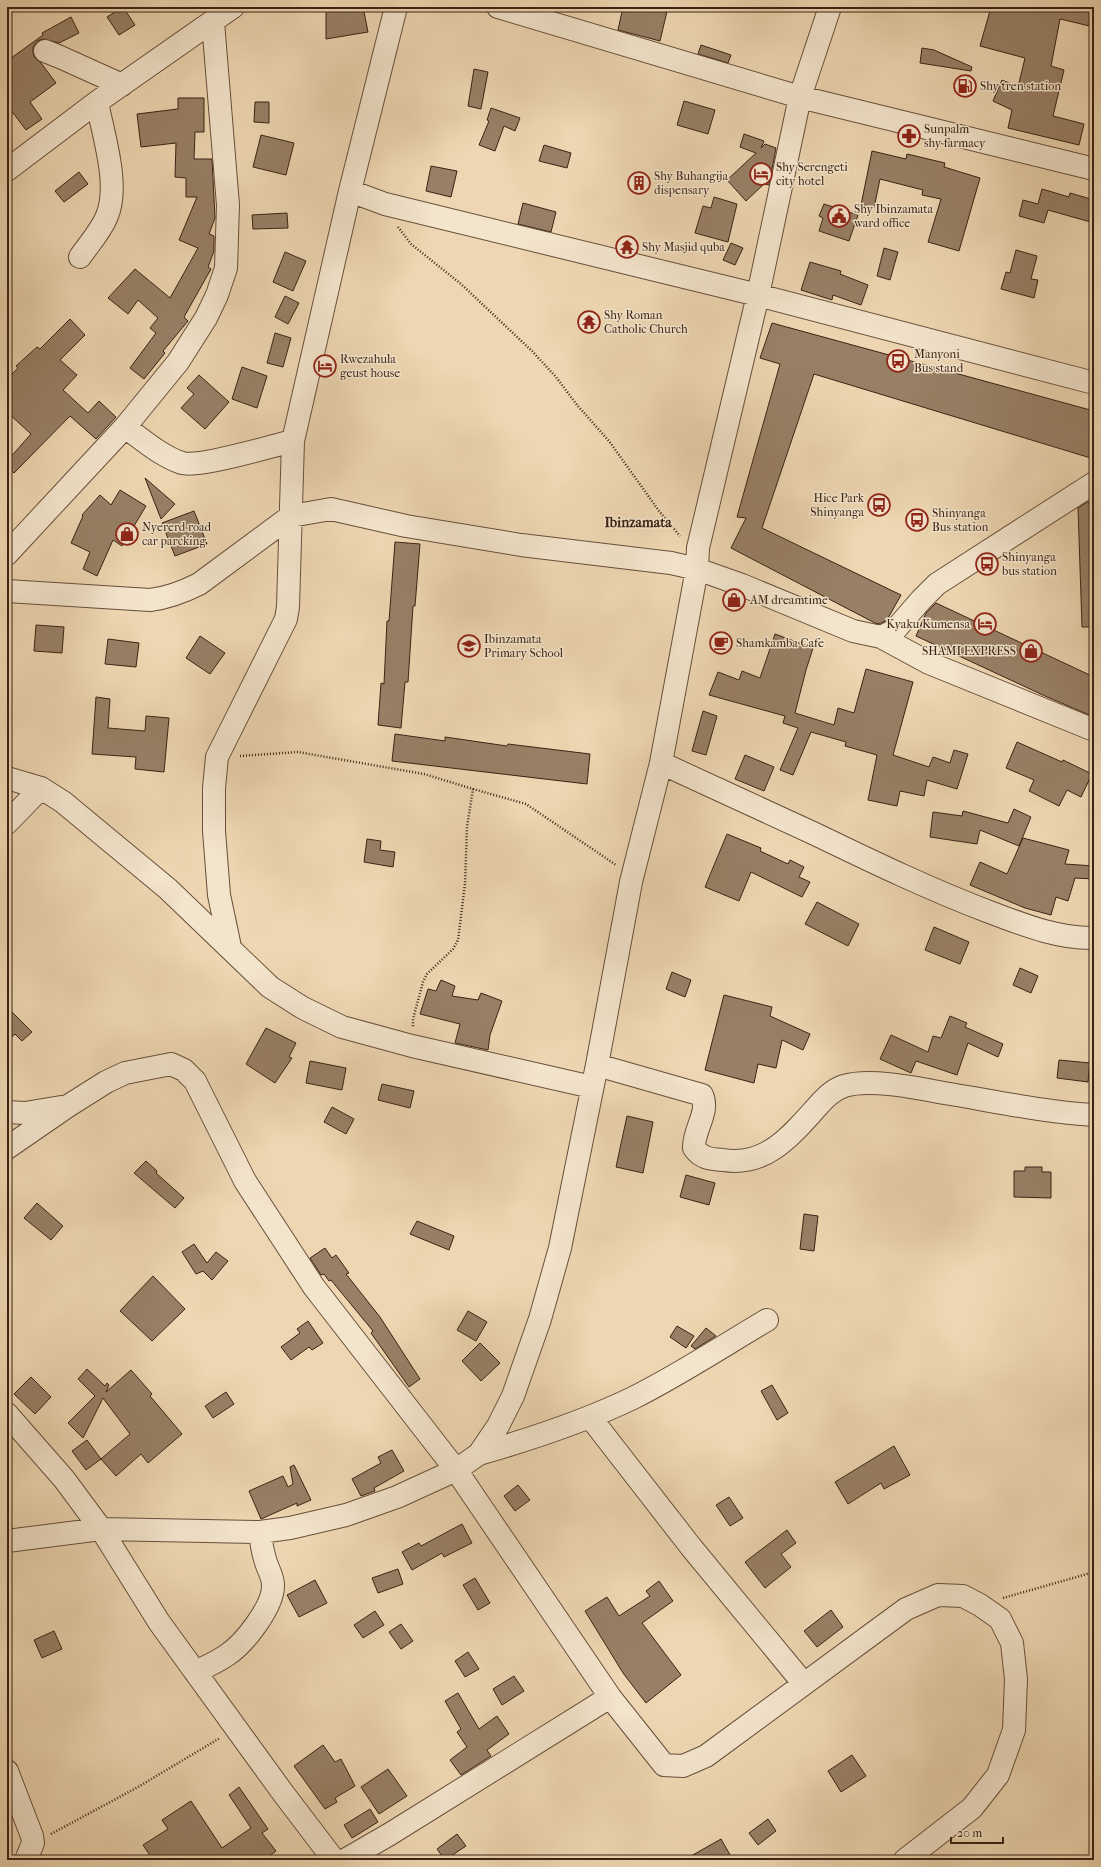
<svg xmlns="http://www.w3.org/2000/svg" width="1101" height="1867" font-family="'IM FELL French Canon',serif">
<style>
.building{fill:#988066;stroke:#3b2214}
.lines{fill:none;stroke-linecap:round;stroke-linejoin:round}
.minor-casing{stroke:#684f3b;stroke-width:24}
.path{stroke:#3b2214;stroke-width:2.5;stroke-dasharray:1 2;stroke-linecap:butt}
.minor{stroke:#f3e4cc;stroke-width:22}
.labels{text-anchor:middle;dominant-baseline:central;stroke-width:3;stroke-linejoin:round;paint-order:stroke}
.poi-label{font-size:12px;fill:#3b2214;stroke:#f3e4cc;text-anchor:start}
.quarter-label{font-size:14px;font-weight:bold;fill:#3b2214;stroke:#f3e4cc}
</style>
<rect width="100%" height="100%" fill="#edd6b1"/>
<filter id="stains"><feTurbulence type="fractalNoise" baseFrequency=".005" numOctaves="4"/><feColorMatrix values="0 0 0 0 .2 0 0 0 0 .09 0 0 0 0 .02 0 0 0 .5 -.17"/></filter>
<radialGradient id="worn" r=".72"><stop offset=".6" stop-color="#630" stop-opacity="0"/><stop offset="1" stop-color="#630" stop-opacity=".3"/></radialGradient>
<path class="building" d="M123,7L135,25L119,35L107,17Z
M326,7H363L368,32L326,39Z
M623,7H668L660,41L618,30Z
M991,7H1094V27L1060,19L1051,66L1064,70L1053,116L1084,124L1079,145L1008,128L1012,110L993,101L1002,80L1018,87L1025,58L980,46Z
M71,17L79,33L59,43L43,39L37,41L33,47V53L35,58L41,63L56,83L30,102L42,119L26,130L7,105V61L43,35L42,33Z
M701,45L731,55L728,63L698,54Z
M922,48L934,50L972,67L971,71L920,63Z
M474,69L488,72L481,109L468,106Z
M178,98H204V132H195L194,159H212L215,218L209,234L214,236V251L208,267L211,269L184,317L188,321L163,351L165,353L144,379L130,368L156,333L150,328L158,318L138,300L128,314L108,298L135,269L170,298L198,248L179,240L197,197H186V178L175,177L176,143L141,147L137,114L178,109Z
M684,101L715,110L708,134L677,125Z
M255,102H269V123L254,122Z
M491,108L520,118L515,131L504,126L495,151L479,145L489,121L487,120Z
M744,134L764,141L761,148L765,144L776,148L769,185L764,184L746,201L727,180L756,153L740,147Z
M261,135L294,143L286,175L253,167Z
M544,145L571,153L567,168L539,161Z
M872,151L906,159L907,154L945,163L944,167L980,178L959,251L928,242L941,199L922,195L923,190L880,179L874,208L861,205Z
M431,166L457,171L451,197L426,191Z
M79,172L88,184L64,202L55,191Z
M1042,189L1069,197L1070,193L1094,200V223L1048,210L1044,223L1019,216L1023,200L1038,204Z
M714,197L737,204L728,242L695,233L703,206L711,208Z
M523,203L556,212L551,232L518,224Z
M824,204L858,215L849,241L819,231L823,218L819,216Z
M287,213L288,228L253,229L252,215Z
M731,243L743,248L735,265L723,260Z
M884,248L898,252L890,280L877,276Z
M1016,250L1037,256L1031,279L1038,280L1034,298L1001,289L1006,272L1010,273Z
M285,252L306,261L293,291L273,282Z
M810,262L841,271L840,274L868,285L861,305L833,295L832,300L801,290Z
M285,296L299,303L288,324L275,317Z
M70,319L85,335L60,360L77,375L63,390L88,413L99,401L116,417L96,439L70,416L14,473L7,467V461L31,434L7,412V379L18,368L16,366L37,347L40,349Z
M772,323L1094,411V459L814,374L762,528L901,595L887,620L879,624L875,623L731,548L746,518L737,517L780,364L760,358Z
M275,333L291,338L283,367L267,363Z
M242,367L267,376L257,408L232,399Z
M199,375L229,402L205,429L181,408L194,394L187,388Z
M145,478L175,504L161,519Z
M120,490L146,506L122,546L113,540L97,576L83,569L90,552L71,543L83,516L82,515L100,495L111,505Z
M1087,502H1094V627H1082L1078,508Z
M194,511L207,544L175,556L162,523Z
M395,542L420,544L415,606H413L408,682H405L401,728L378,725L381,683L384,684L387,621H389Z
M936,603L1094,677V717L1045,696L916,636L926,613Z
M36,625L64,627L62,653L34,651Z
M775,634L813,648L806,670L795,713L834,725L838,708L854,713L866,669L913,682L893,755L929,767L933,757L950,763L954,750L968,754L957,789L927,780L924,796L900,791L897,806L868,800L877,755L845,746L846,742L811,732L793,775L780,770L798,728L783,723L785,716L709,695L718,672L739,680L742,671L760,678Z
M200,636L225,653L210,674L186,658Z
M108,639L139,643L136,667L105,664Z
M96,697L110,699L108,728L145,731L146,716L169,718L164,772L135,769L136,757L92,754Z
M703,711L717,716L706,755L692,751Z
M395,734L445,741V737L507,746L508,744L590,754L587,784L392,761Z
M1017,742L1062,762L1063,760L1092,774L1081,797L1067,790L1059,806L1029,791L1034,780L1006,768Z
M745,755L774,767L764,791L735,779Z
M1014,809L1031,817L1019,846L980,830L977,844L930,837L933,812L962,816L963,811L1008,823Z
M727,834L761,848L760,851L788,864L790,860L804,867L799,877L810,882L802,897L751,872L739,901L705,887Z
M1023,838L1069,850L1065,864L1094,866V879L1075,878L1068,901L1056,897L1051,915L1025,908L970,885L980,862L1007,874Z
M367,839L381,841L380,850L395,852L393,867L364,862Z
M817,902L859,924L848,946L805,924Z
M934,927L969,942L960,964L925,950Z
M1020,968L1038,976L1031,993L1013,985Z
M672,972L691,980L685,997L666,989Z
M441,980L455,986L452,996L478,1000L481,993L502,1001L490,1035L488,1050L455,1043L460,1024L420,1014L428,989L436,991Z
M724,995L772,1007L770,1016L810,1034L803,1050L782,1040L776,1068L758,1064L754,1083L705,1070Z
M7,1007L32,1032L22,1041L15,1034L7,1042Z
M950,1016L967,1023L965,1027L1003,1044L998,1057L968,1043L957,1075L916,1061L911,1073L880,1059L891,1035L928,1052L933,1036L941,1038Z
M266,1028L296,1043L289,1057L292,1058L275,1083L246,1064Z
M1059,1060L1090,1063L1088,1082L1057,1078Z
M310,1061L346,1068L342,1090L306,1083Z
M382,1084L414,1091L410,1108L378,1100Z
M332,1107L354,1119L346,1134L324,1122Z
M627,1116L653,1122L643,1173L616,1167Z
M146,1161L157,1171L156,1173L184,1198L175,1208L134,1173Z
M1025,1167H1042V1172H1051V1198L1014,1197V1171H1025Z
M686,1175L715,1183L709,1205L680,1197Z
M37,1203L63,1226L51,1240L24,1218Z
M804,1214L818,1216L814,1251L800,1249Z
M417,1221L454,1236L449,1250L410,1234Z
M194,1244L207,1263L216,1252L228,1261L212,1280L203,1271L196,1274L182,1252Z
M325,1248L332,1258L336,1255L349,1273L346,1274L380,1317L420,1379L409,1387L371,1333L373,1331L331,1280L329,1281L324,1274L321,1275L310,1258Z
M153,1276L185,1309L152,1341L120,1311Z
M468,1311L487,1322L476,1341L457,1330Z
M308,1321L323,1343L312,1350L309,1347L291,1360L281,1347L300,1333L297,1329Z
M677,1326L694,1336L686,1348L670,1337Z
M706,1328L716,1336L695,1349L691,1346Z
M480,1343L500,1363L481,1381L462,1361Z
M87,1369L105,1386L107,1383L109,1385L106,1392L131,1370L152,1394L150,1396L182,1434L148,1463L141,1454L116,1476L101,1459L130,1434L103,1398L83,1438L68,1423L95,1396L78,1379Z
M31,1377L51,1397L35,1414L14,1394Z
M772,1385L788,1413L777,1420L761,1391Z
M226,1392L234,1404L213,1418L205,1406Z
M87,1440L101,1459L86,1470L72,1451Z
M894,1446L910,1475L884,1489L881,1483L848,1504L835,1482Z
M392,1450L404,1471L374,1488L375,1491L361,1496L352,1479L381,1463L378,1457Z
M294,1465L311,1500L297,1506V1503L261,1519L249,1491L283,1476L288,1487L293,1484L290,1467Z
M518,1485L530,1500L515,1511L504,1496Z
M729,1497L743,1518L730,1526L716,1505Z
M462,1524L472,1543L444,1557L442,1553L412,1570L402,1552L419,1543L421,1546Z
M787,1530L796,1543L781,1554L791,1567L765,1588L745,1562Z
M398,1569L403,1584L378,1593L372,1578Z
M475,1578L490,1603L478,1610L463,1585Z
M315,1580L327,1603L299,1617L287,1595Z
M659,1581L673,1601L642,1623L681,1675L646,1703L623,1673L585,1611L607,1597L619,1616L650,1596L646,1591Z
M831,1610L843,1627L817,1647L804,1631Z
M375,1611L384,1625L363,1638L354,1625Z
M401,1624L413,1641L401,1649L389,1632Z
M54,1631L62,1649L42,1658L34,1640Z
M468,1652L479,1669L465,1677L455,1661Z
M514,1676L524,1691L502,1705L493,1689Z
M458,1693L479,1729L497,1716L509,1734L487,1750L491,1756L461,1775L450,1760L467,1747L457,1732L461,1729L445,1701Z
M323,1745L335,1762L341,1759L355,1786L335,1798L337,1802L325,1809L294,1766Z
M852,1755L866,1776L841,1792L828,1771Z
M388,1769L407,1796L379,1814L361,1787Z
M239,1787L268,1829L262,1833L276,1851L264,1860H153L143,1845L168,1829L162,1820L191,1801L222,1848L251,1828L229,1795Z
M370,1809L378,1822L352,1838L344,1825Z
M768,1819L776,1831L758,1845L749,1833Z
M457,1834L466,1846L445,1860L437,1849Z
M721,1839L733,1860H684Z"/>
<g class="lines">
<g class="minor-casing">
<path id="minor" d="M498,7L800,97L1094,169
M45,51L60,57L122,85
M7,170L97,102L233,7
M350,191L385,204L758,295L1094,383
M80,257C89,244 101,231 107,216C120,185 103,134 97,102
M125,427C143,440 161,456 182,463C200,468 271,446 293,441
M7,554L125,427L178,362L206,318L217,295L226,268L228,205L213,22
M7,591L150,600C168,598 183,592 199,584L291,516L331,509L406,526L521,545L671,563L697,569L742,585L853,631L881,637L895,630L921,600L937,584L1094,483
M881,637L929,663L1094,730
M661,763C712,787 764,810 815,834C873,862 931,890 992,913C1024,925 1059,939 1094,938
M7,778L41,788L63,802L168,889L270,987L303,1008L342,1027L412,1046L592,1087
M7,823L41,788
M230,947L219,895L214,831V788L217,757L286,619L288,607L293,441L350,191L396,7
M597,1065L702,1095C710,1112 693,1130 694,1148C702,1159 711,1159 723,1160C765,1167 790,1137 816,1108C824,1099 832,1090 844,1086C870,1078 917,1088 944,1093C994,1101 1043,1112 1094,1115
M7,1112L25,1113L61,1107
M7,1148L68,1106L106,1082L125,1073L171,1064L184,1070L195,1081L245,1181L314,1287L456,1470L610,1697L664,1765L683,1766L706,1756L906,1609L938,1595L963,1596L980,1605L1000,1619L1012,1643L1016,1679L1014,1730L998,1775L972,1808L905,1860
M7,1414L64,1479L101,1529L159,1622L283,1793L334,1860
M590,1417L691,1547L804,1684
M479,1454C531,1439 583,1422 633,1398C679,1375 723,1346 767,1320
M7,1541L101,1529L260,1532L290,1528L346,1515L397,1497L456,1470L479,1454L498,1426L513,1396L540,1319L560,1248L597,1065L631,882L661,763L697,569L698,548L758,295L800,97L830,7
M195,1672C206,1667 217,1662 227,1655C244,1644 274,1606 273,1585C273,1576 267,1568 265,1559C262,1550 261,1541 260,1532
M7,1771L32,1836L33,1843L26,1860
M345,1860L390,1834L610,1697"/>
</g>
<path class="path" d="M398,227L411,244L461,284L532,351L556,377L577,405L609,441L659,511L680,536
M240,756L298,752L424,774L473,789L467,827L465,884L458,940L453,949L427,974L423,982L413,1019V1027
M473,789L526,804L616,865
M1003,1598L1094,1572
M51,1834L138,1787L220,1738"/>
<use href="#minor" class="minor"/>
</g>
<defs>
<g id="fuel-ring" transform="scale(1.15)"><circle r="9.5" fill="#f3e4cc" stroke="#8f2418" stroke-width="1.5"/><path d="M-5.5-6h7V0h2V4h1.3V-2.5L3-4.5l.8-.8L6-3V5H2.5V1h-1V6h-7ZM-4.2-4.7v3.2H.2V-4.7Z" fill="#8f2418"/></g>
<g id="pharmacy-ring" transform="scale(1.15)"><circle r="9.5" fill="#f3e4cc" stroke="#8f2418" stroke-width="1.5"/><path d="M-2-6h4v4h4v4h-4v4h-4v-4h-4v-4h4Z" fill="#8f2418"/></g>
<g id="hotel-ring" transform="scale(1.15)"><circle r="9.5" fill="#f3e4cc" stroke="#8f2418" stroke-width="1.5"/><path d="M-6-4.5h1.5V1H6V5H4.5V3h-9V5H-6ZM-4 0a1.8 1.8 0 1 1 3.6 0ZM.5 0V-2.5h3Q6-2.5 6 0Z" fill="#8f2418"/></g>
<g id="building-ring" transform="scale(1.15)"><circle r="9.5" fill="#f3e4cc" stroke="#8f2418" stroke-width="1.5"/><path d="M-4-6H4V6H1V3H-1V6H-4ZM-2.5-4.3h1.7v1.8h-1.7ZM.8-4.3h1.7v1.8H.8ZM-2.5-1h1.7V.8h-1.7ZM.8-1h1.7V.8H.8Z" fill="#8f2418"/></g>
<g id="civic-ring" transform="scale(1.15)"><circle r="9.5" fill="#f3e4cc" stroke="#8f2418" stroke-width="1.5"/><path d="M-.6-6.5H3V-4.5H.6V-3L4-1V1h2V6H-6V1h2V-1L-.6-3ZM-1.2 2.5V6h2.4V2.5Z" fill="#8f2418"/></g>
<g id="temple-ring" transform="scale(1.15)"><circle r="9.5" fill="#f3e4cc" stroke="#8f2418" stroke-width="1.5"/><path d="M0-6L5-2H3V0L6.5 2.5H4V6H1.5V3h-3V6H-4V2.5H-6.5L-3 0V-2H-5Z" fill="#8f2418"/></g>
<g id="bus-ring" transform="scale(1.15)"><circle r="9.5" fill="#f3e4cc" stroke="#8f2418" stroke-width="1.5"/><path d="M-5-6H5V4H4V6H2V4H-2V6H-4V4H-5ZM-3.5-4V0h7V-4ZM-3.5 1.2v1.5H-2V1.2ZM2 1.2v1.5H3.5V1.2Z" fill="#8f2418"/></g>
<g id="shop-ring" transform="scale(1.15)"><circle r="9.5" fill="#f3e4cc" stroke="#8f2418" stroke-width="1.5"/><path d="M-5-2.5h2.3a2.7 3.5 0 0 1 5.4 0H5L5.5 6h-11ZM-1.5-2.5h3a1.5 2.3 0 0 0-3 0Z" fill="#8f2418"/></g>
<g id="cafe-ring" transform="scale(1.15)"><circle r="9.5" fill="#f3e4cc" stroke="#8f2418" stroke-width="1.5"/><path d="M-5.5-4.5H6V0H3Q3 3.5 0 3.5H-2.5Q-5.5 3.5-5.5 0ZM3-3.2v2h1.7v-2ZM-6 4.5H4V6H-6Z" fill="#8f2418"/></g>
<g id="school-ring" transform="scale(1.15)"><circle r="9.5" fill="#f3e4cc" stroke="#8f2418" stroke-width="1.5"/><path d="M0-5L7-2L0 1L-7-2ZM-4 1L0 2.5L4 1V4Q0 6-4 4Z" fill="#8f2418"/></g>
</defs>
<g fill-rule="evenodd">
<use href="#fuel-ring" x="965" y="86"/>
<use href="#pharmacy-ring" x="909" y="136"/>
<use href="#hotel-ring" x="761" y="174"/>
<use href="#building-ring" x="639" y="183"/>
<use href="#civic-ring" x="839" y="216"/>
<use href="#temple-ring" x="627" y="247"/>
<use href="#temple-ring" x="589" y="322"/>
<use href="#bus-ring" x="898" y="361"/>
<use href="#hotel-ring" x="325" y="366"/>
<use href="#bus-ring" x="879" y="505"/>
<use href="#bus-ring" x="917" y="520"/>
<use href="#shop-ring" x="127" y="534"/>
<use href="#bus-ring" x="987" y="564"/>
<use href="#shop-ring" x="734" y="600"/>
<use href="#hotel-ring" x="985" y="624"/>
<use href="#cafe-ring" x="721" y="643"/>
<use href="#school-ring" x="469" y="646"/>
<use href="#shop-ring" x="1031" y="651"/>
</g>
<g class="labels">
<g class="poi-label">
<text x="980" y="86">Shy tren station</text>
<text x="924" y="129">Sunpalm<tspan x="924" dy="14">shy farmacy</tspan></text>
<text x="776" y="167">Shy Serengeti<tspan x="776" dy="14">city hotel</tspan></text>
<text x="654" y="176">Shy Buhangija<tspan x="654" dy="14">dispensary</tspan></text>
<text x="854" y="209">Shy Ibinzamata<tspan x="854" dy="14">ward office</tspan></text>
<text x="642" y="247">Shy Masjid quba</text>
<text x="604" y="315">Shy Roman<tspan x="604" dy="14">Catholic Church</tspan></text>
<text x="914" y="354">Manyoni<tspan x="914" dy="14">Bus stand</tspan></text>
<text x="340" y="359">Rwezahula<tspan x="340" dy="14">geust house</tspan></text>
<text x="864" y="498" text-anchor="end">Hice Park<tspan x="864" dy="14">Shinyanga</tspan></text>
<text x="932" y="513">Shinyanga<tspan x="932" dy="14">Bus station</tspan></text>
<text x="142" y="527">Nyererd road<tspan x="142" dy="14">car parcking</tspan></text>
<text x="1002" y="557">Shinyanga<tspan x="1002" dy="14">bus station</tspan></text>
<text x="750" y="600">AM dreamtime</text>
<text x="970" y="624" text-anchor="end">Kyaku Kumensa</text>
<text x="484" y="639">Ibinzamata<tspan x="484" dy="14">Primary School</tspan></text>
<text x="736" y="643">Shamkamba Cafe</text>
<text x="1016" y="651" text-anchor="end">SHAMI EXPRESS</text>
</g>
<g class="quarter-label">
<text x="638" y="522">Ibinzamata</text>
</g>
</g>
<rect width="1101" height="1867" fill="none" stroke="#edd6b1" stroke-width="24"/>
<rect x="8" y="8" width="1085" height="1851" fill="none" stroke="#3b2214" stroke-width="2"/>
<rect x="12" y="12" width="1077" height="1843" fill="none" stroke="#3b2214"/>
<path d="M951 1837v6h52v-6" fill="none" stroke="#3b2214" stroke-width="2"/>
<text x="957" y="1837" font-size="12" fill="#3b2214" stroke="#f3e4cc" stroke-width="3" paint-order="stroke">20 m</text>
<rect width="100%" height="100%" filter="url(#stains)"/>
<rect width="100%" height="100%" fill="url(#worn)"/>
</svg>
